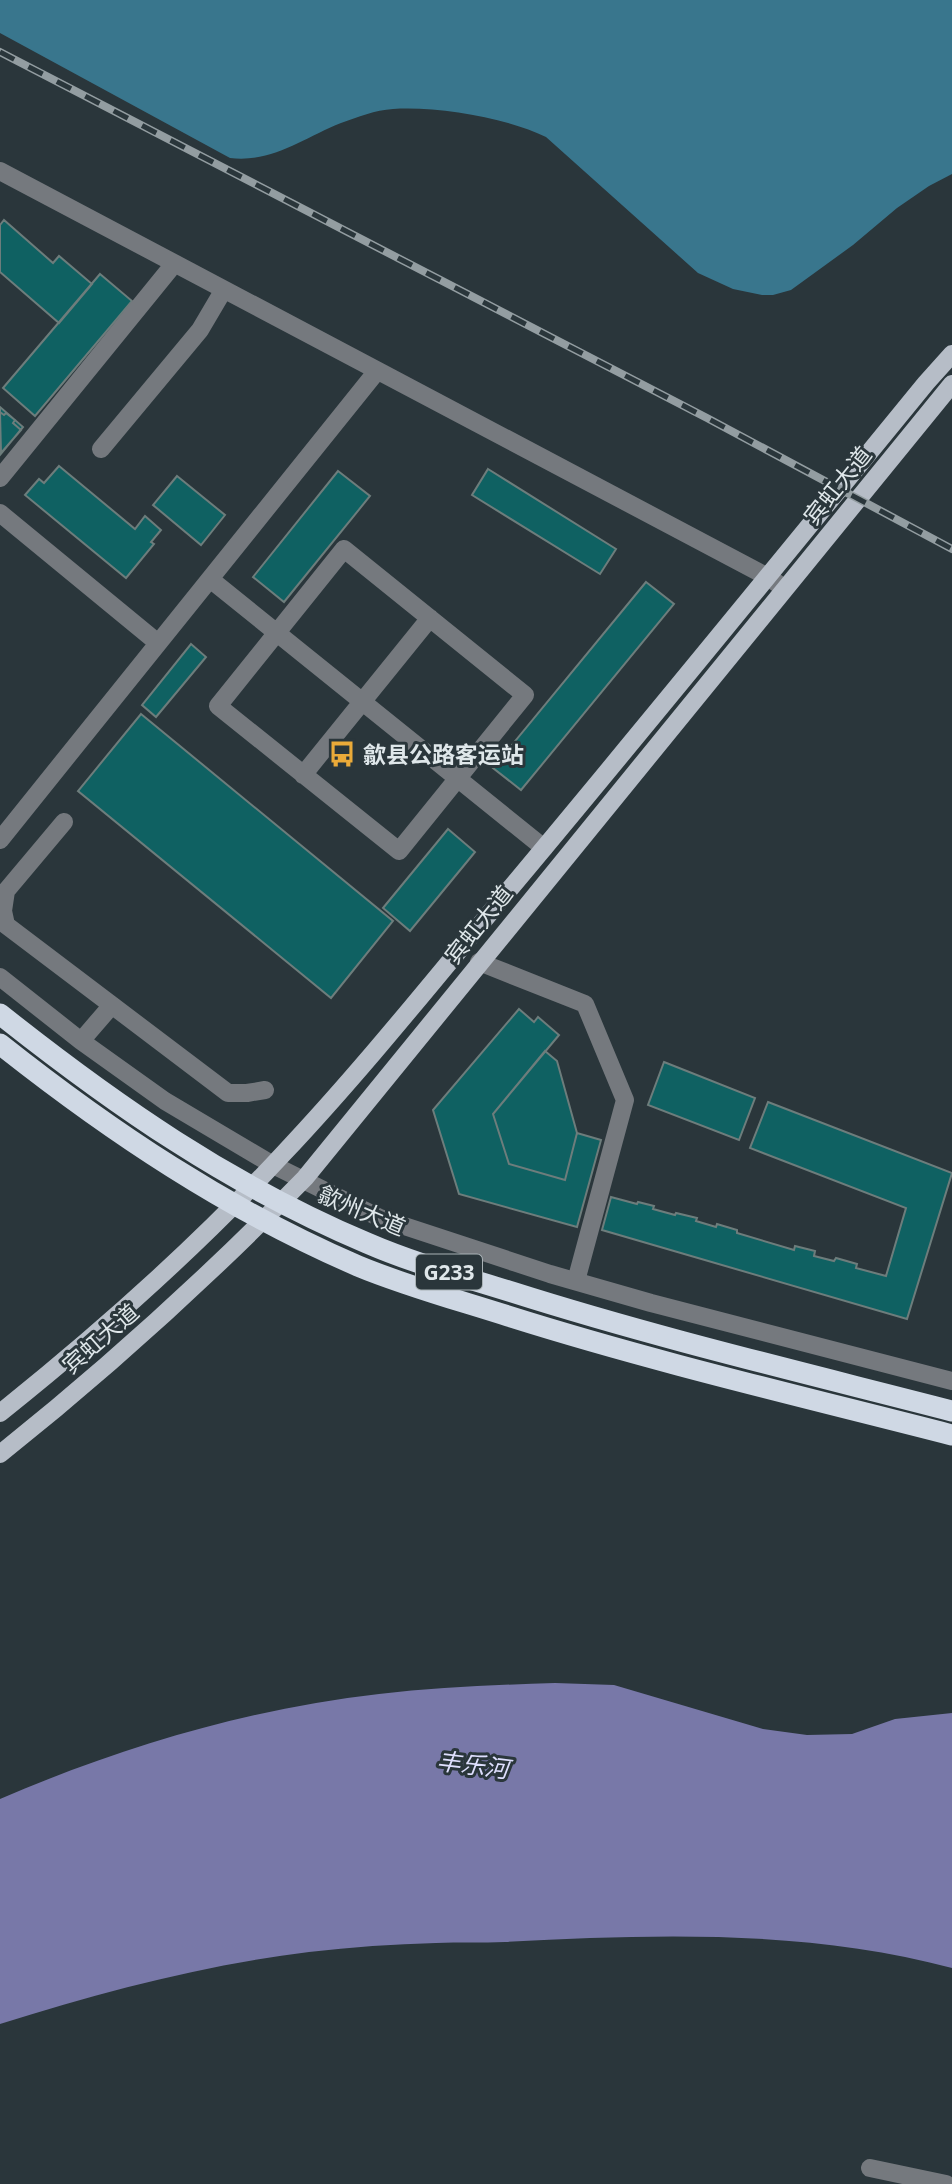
<svg xmlns="http://www.w3.org/2000/svg" width="952" height="2184" font-family="'Noto Sans','Noto Sans SC',sans-serif">
<style>
.forest{fill:#39768d}
.water{fill:#7878a8}
.building{fill:#0f6162;stroke:#6d7d7c;stroke-width:2}
.lines{fill:none;stroke-linecap:round;stroke-linejoin:round}
.minor{stroke:#75797e;stroke-width:18}
.major{stroke:#b6bdc7;stroke-width:18}
.highway{stroke:#cfd8e4;stroke-width:21}
.rail-casing{stroke:#939da1;stroke-width:8}
.rail{stroke:#2a363b;stroke-width:5;stroke-dasharray:16;stroke-linecap:butt}
.labels{text-anchor:middle;dominant-baseline:central;stroke-width:6;stroke-linejoin:round;paint-order:stroke}
.shield{fill:#2a363b;stroke:#a9b2b6;stroke-width:2}
.shield-label{font-size:21px;font-weight:bold;fill:#dfe7ea}
.street-label{font-size:23px;fill:#dfe7ea;stroke:#2a363b}
.poi-label{font-size:23px;font-weight:bold;fill:#dfe7ea;stroke:#2a363b;text-anchor:start}
.water-label{font-size:24px;font-style:italic;fill:#dedffd;stroke:#2a363b}
</style>
<rect width="100%" height="100%" fill="#2a363b"/>
<path class="forest" d="M0,0H952V174L929,186L897,208L853,245L791,290L773,295H762L733,289L698,273L546,137C507,118 438,106 393,109C375,110 358,117 341,123C303,138 273,163 230,158L0,33Z"/>
<path class="water" d="M555,1683L614,1685L763,1729L807,1735L852,1734L895,1719L952,1713V1968C807,1929 653,1934 505,1942C482,1943 459,1942 436,1943C394,1944 351,1947 309,1952C203,1965 102,1992 0,2024V1799C121,1747 247,1709 379,1694C437,1687 496,1685 555,1683Z"/>
<path class="building" d="M4,220L53,263L59,256L92,284L59,323L0,272V225Z
M100,274L132,301L35,416L3,388Z
M0,407L23,427L0,455Z
M0,412L4,415L6,413L15,420L13,423L21,430L1,453Z
M59,466L135,529L145,516L161,530L151,542L154,544L126,578L25,495L39,479L44,483Z
M488,469L616,549L600,574L472,495Z
M338,471L370,496L284,602L253,577Z
M177,476L225,515L201,545L153,505Z
M646,582L674,604L521,790L493,768Z
M191,644L206,657L156,717L142,705Z
M141,714L393,921L331,998L78,791Z
M448,829L475,852L410,931L383,908Z
M519,1009L534,1022L538,1017L559,1035L493,1114L509,1164L565,1180L577,1133L601,1140L577,1227L459,1194L433,1110Z
M545,1051L557,1061L577,1133L565,1180L509,1164L493,1114Z
M664,1062L755,1098L739,1140L648,1105Z
M768,1102L952,1173L907,1319L602,1230L611,1197L637,1204L638,1202L654,1206L653,1209L675,1215L676,1213L697,1218L696,1221L716,1227L717,1224L737,1230V1233L794,1250L795,1246L815,1251L814,1256L834,1261L836,1258L857,1264L856,1268L886,1276L906,1208L750,1148Z"/>
<g class="lines">
<path class="minor" d="M0,171L768,577L784,588
M101,449L200,330L223,291
M0,478L174,264
M0,513L158,643
M344,549L525,695L399,851L218,706Z
M210,579L544,848
M303,775L430,618
M64,822L6,891L3,911L6,925L228,1093H247L265,1090
M0,840L377,371
M479,962L585,1004L625,1100L576,1281
M0,977L81,1041L165,1101L273,1165L380,1218L550,1274L651,1303L952,1381
M81,1041L112,1005
M870,2168L946,2184"/>
<path class="major" d="M0,1413C100,1333 196,1248 283,1154C366,1066 441,971 519,878C656,714 791,548 926,383L952,354
M0,1454C108,1368 209,1276 305,1178L952,384"/>
<path class="highway" d="M0,1014C116,1106 230,1185 367,1243C413,1263 464,1277 512,1292C657,1338 805,1373 952,1411
M0,1044C111,1132 228,1210 358,1266C406,1286 458,1300 508,1316C654,1362 804,1397 952,1435"/>
<g class="rail-casing">
<path id="rail" d="M0,52L707,418L952,549"/>
</g>
<use href="#rail" class="rail"/>
</g>
<defs>
<g id="bus-bare" transform="scale(2.1)"><path d="M-5-6H5V4H4V6H2V4H-2V6H-4V4H-5ZM-3.5-4V0h7V-4ZM-3.5 1.2v1.5H-2V1.2ZM2 1.2v1.5H3.5V1.2Z" fill="#eaaa39" stroke="#2a363b" stroke-width="2.5" paint-order="stroke"/></g>
</defs>
<g fill-rule="evenodd">
<use href="#bus-bare" x="342" y="754"/>
</g>
<g class="labels">
<rect class="shield" x="416" y="1254.5" width="66" height="35" rx="5"/>
<g class="shield-label">
<text x="449" y="1272">G233</text>
</g>
<g class="street-label">
<text transform="translate(837 485) rotate(-51)">宾虹大道</text>
<text transform="translate(478 924) rotate(-51)">宾虹大道</text>
<text transform="translate(362 1210) rotate(23)">歙州大道</text>
<text transform="translate(100 1338) rotate(-41)">宾虹大道</text>
</g>
<g class="poi-label">
<text x="363" y="754">歙县公路客运站</text>
</g>
<g class="water-label">
<text transform="translate(473 1764) rotate(7)">丰乐河</text>
</g>
</g>
</svg>
